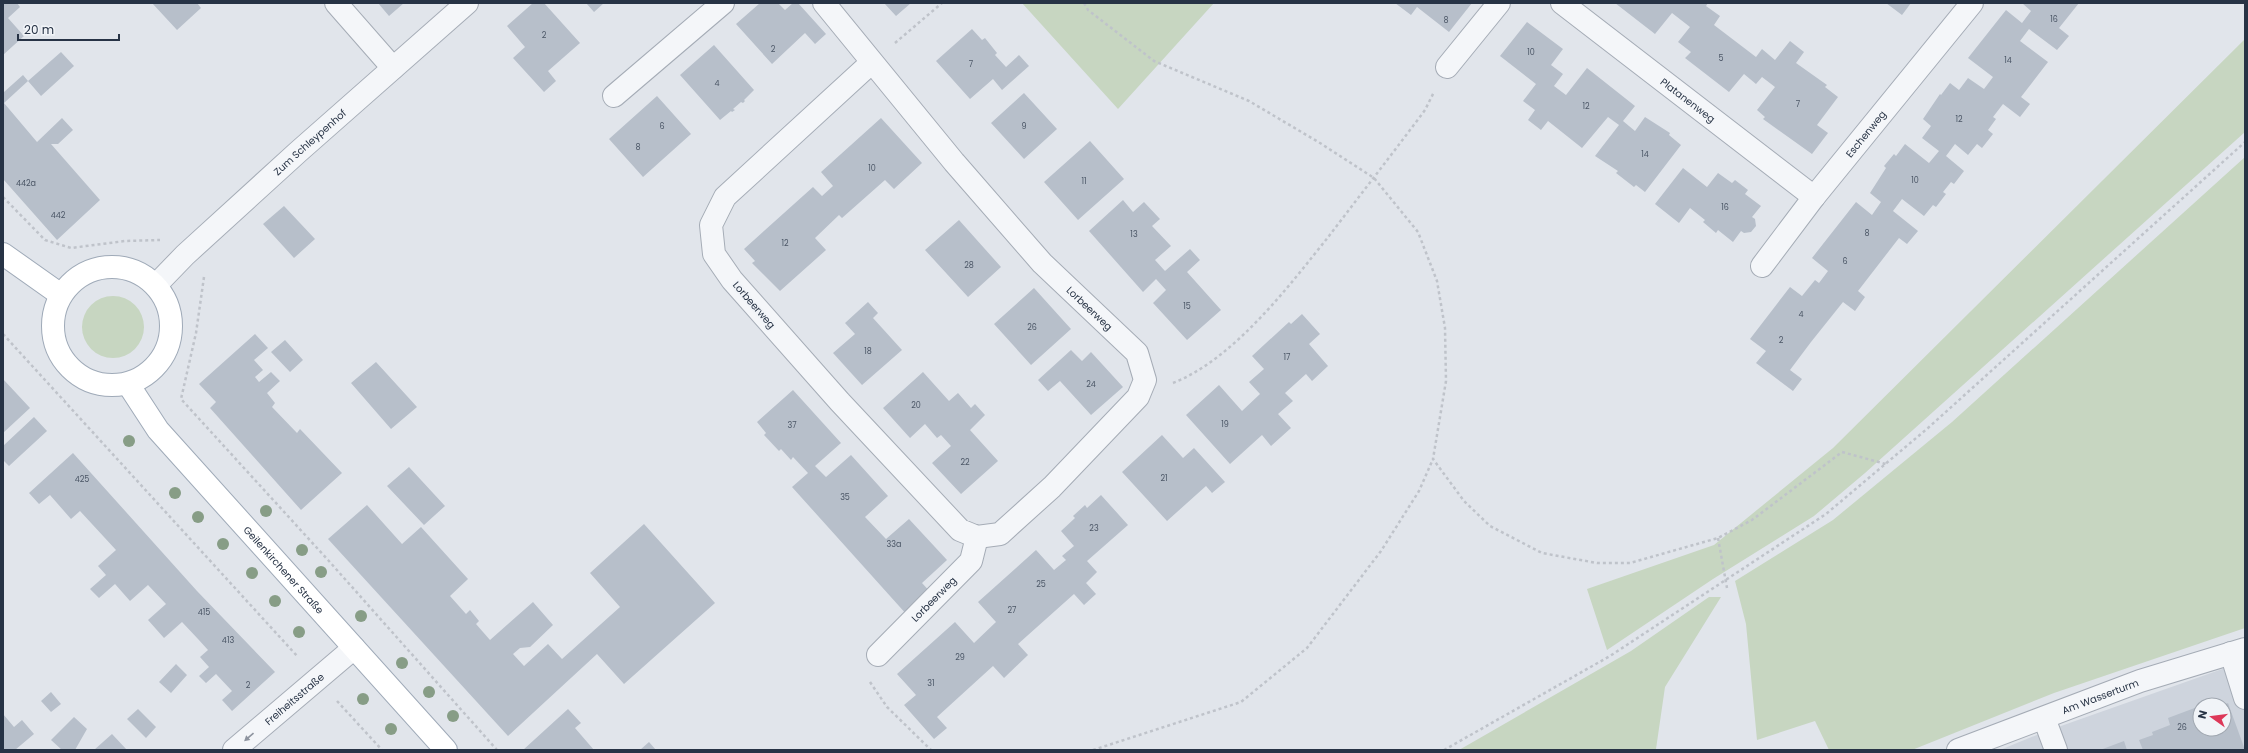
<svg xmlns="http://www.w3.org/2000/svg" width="2248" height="753" font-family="Poppins,sans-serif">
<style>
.built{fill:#ced4dd;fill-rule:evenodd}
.green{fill:#c7d6c1}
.building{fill:#b7bfca}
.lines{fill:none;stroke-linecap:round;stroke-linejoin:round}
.minor-casing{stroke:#a5acb6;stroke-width:24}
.major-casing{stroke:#9faab8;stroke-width:24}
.path{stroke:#bfc3ca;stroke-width:2.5;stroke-dasharray:3 3;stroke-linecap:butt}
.minor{stroke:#f4f6f9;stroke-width:22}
.major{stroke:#fff;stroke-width:22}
.tree{fill:#879d86}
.oneway{fill:#8e949f}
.labels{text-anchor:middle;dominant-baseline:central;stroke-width:4;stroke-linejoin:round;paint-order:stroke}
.number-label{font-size:8px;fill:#4b5666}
.street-label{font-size:10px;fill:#273345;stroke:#f1f4f8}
</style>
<rect width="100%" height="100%" fill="#e1e5eb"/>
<path class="built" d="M2245,661V750H2000L2044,732ZM2200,705H2224V729H2200Z"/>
<path class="green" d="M1022,3H1214L1118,109Z
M2245,39V132L1865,473L1814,516L1713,579L1607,650L1587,589L1714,545L1833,448Z
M2245,157V628L2054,693L1912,750H1829L1815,721L1757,740L1746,624L1735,581L1833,520L1952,422Z
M82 327a31 31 0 1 1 62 0a31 31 0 1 1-62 0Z
M1709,597H1721L1665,687L1656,749L1459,750L1631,651Z"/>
<path class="building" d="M3,3H17L20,7L8,18L24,36L3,55Z
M152,3H197L201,8L177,30Z
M378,3H404L389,16Z
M533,3H544L580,43L548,71L556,81L544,92L513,58L525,47L507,26Z
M586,3H604L594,12Z
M760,3H778L785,10L793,3H798L826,34L815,44L805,33L772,64L736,24Z
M884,3H911L896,16Z
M1395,3H1472L1449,32L1417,7L1411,15Z
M1615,3H1708L1706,6L1720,16L1714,25L1756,57L1762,49L1775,60L1790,41L1804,52L1796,63L1827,85L1825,87L1838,97L1817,125L1828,133L1812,154L1763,119L1765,117L1757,110L1775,87L1762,77L1756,84L1744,74L1729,92L1685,58L1691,52L1678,42L1690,27L1672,13L1655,34Z
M1886,3H1911L1902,15Z
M2022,3H2079L2059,28L2069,36L2057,50L2029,29L2020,41L2048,62L2021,97L2030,104L2020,117L2003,104L1993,117L1996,119L1988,130L1993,134L1982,148L1977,144L1968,155L1955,144L1946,156L1964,171L1954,184L1951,182L1943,192L1946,194L1936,207L1933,205L1924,216L1902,199L1893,211L1918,231L1907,244L1899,238L1858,291L1865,297L1855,311L1843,302L1811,342L1790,370L1802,379L1793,391L1756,363L1766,351L1750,339L1790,287L1802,296L1815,280L1819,283L1828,271L1812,258L1856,202L1872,215L1881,202L1870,193L1886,168L1884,166L1894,154L1896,156L1905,144L1929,163L1939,151L1922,138L1931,126L1923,119L1940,94L1941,95L1950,83L1959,90L1968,78L1984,89L1993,77L1968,58L2006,10L2022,23L2031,11Z
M1527,22L1563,49L1551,65L1563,74L1554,86L1566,95L1587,68L1635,106L1623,121L1635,131L1645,117L1670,133L1669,135L1681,145L1645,192L1636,185L1634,187L1616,173L1618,171L1595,156L1619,125L1608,117L1582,148L1548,121L1541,130L1528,120L1535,110L1523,101L1536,84L1500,56Z
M972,29L982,40L985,38L997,53L995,55L1006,67L1019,55L1029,66L1002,90L993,79L970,99L936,61Z
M714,45L754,90L744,100L745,101L743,103L741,102L733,109L735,110L732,112L731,111L720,120L680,75Z
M61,52L74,66L41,96L28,81Z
M23,75L28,81L4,103L37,142L62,118L73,130L58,144H51L100,200L57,240L3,179V91L4,92Z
M1024,93L1057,129L1024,159L991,123Z
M657,96L691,134L643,177L609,139Z
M881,118L922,163L894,189L885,180L842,218L839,215L815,238L826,250L780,291L752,263L755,261L744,249L813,187L822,196L833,186L821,172Z
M1090,141L1124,179L1078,220L1044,182Z
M1683,168L1707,187L1718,173L1732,183L1735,180L1748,190L1745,194L1761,206L1752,217L1755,219L1756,226L1751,232L1744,233L1741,231L1733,242L1718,230L1716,233L1703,222L1705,220L1690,208L1679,223L1655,204Z
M1123,200L1133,212L1144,202L1160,219L1152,226L1171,246L1155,260L1165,271L1190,249L1200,260L1187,272L1221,310L1187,340L1153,303L1166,290L1156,279L1143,292L1089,231Z
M284,206L315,239L294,258L263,224Z
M959,220L1001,267L968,297L925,250Z
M1034,288L1071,329L1031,365L994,324Z
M868,302L878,313L873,318L902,350L862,385L833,353L855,334L845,323Z
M1302,314L1320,334L1309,344L1328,366L1312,381L1306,374L1285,393L1293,401L1278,414L1291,428L1271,446L1262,435L1230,464L1186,415L1219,385L1242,411L1260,394L1249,382L1264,369L1252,356L1289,322L1291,324Z
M255,334L268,348L254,360L263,370L255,377L259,382L271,372L280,381L267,393L275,403L272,407L297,433L300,429L342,473L301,510L210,408L216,402L199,384Z
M285,340L303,360L290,372L271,352Z
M1071,350L1082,361L1091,352L1123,387L1091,415L1060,381L1048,391L1038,380Z
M376,362L417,407L391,429L351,383Z
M923,372L949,401L958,393L971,408L975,404L985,415L970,430L998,461L961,494L932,463L951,446L941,435L937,438L925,424L910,438L883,408Z
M3,379L30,408L3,433Z
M793,390L841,443L815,466L826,477L851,455L888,496L865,517L886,539L909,519L947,560L922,583L932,594L908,616L792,487L808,473L793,457L791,460L781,449L779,451L764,435L766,433L757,422Z
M34,417L47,431L9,466L3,460V446Z
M1162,435L1183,458L1194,448L1225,482L1212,493L1206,486L1167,521L1122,472Z
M73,453L197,591L275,672L232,711L222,700L232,691L216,674L206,683L199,676L209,667L200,657L208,650L198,639L182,622L164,638L148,620L166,604L148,585L130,601L115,584L99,598L90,589L106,575L98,566L116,550L80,511L71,519L50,495L39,504L29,493Z
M409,467L445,506L424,525L387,486Z
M1101,495L1128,525L1087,561L1097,572L1086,583L1096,594L1084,605L1074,594L1018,644L1028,655L1004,678L993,666L937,717L947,728L934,739L904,705L916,695L897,674L955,622L974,643L996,622L978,602L1036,550L1054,570L1066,560L1062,556L1074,546L1061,531L1075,518L1073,516L1085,505L1087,508Z
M367,505L402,544L421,527L468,579L450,596L466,614L470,610L479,621L476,624L490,640L533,602L553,625L530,647L520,648L513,654L524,666L548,644L562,659L620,607L590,573L644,524L715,603L624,684L597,654L508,736L328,539Z
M176,664L187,675L171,693L159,682Z
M51,692L61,704L51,712L41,701Z
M2228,703L2245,750H2143L2139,740L2153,735L2152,732L2170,725L2168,718L2200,706V729H2224V705Z
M138,709L156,727L146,738L127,719Z
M568,709L581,723L575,728L594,750H523Z
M3,714L14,727L22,720L34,734L15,750H3Z
M74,717L87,729L75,750H62L51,740Z
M112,734L127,750H94Z
M2124,741L2127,750H2100Z
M649,742L656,750H640Z"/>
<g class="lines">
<g class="minor-casing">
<g id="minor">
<path d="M336,3L393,68"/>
<path id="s1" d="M824,3L954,162L1042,263L1137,353L1145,380L1138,397L1052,487L1000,534L977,537L960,530L840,402L732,280L714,254L711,225L725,197L871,63"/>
<path id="s2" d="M1562,3L1814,197"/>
<path d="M1447,67L1499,3"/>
<path d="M614,96L723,3"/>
<path id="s3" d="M1762,266L1814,197L1972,3"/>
<path id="s4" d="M156,285L185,255L298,152L467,3"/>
<path d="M2231,653L2245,698"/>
<path id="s5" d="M878,655L971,561L977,537"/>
<path d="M2044,718L2056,750"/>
<path id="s6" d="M234,750L354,648"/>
<path id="s7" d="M1958,750L2140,681L2245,649"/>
</g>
</g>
<g class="major-casing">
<g id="major">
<path d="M3,254L61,295"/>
<circle cx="112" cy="326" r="59"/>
<path id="s8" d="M128,384L158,430L446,750"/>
</g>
</g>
<path class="path" d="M1084,3L1088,10L1154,61L1249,101L1320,143L1374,178L1418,232L1437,281L1445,328L1446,381L1433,459L1464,501L1490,526L1542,553L1597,563H1630L1718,538L1752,520L1842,452L1886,464
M895,43L942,3
M3,197L45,240L71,248L125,241L160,240
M204,277L196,333L181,399L328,560L497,750
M3,334L298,657
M1173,383C1234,359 1289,286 1329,236C1361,194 1393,153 1425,110L1434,92
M1718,538L1727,588
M870,682L887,707L931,750
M337,701L382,750
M1093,750L1241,702L1307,648L1381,551L1419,491L1433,459
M1444,750L1610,656L1826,514L1928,428L2245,142"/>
<use href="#minor" class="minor"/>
<use href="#major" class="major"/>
</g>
<g class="tree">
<circle cx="129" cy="441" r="6"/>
<circle cx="175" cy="493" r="6"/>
<circle cx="266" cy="511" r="6"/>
<circle cx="198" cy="517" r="6"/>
<circle cx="223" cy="544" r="6"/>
<circle cx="302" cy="550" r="6"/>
<circle cx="321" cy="572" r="6"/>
<circle cx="252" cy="573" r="6"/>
<circle cx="275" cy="601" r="6"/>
<circle cx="361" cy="616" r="6"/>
<circle cx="299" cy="632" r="6"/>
<circle cx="402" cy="663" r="6"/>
<circle cx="429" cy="692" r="6"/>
<circle cx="363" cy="699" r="6"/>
<circle cx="453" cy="716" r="6"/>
<circle cx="391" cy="729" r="6"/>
</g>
<defs><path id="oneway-solid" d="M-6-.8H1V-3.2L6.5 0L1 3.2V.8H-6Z"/></defs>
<use class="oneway" href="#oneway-solid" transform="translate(249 737) rotate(139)"/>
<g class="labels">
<g class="number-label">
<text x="2054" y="19">16</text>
<text x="1446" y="20">8</text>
<text x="544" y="35">2</text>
<text x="773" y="49">2</text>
<text x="1531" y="52">10</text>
<text x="1721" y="58">5</text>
<text x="2008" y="60">14</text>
<text x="971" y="64">7</text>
<text x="717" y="83">4</text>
<text x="1798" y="104">7</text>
<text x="1586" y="106">12</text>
<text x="1959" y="119">12</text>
<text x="662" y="126">6</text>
<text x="1024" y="126">9</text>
<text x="638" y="147">8</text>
<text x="1645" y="154">14</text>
<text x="872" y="168">10</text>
<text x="1915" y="180">10</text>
<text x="1084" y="181">11</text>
<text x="26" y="183">442a</text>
<text x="1725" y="207">16</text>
<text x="58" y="215">442</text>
<text x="1867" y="233">8</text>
<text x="1134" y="234">13</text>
<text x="785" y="243">12</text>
<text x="1845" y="261">6</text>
<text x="969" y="265">28</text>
<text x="1187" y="306">15</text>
<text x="1801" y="314">4</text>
<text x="1032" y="327">26</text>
<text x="1781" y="340">2</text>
<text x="868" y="351">18</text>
<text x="1287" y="357">17</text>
<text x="1091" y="384">24</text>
<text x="916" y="405">20</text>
<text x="1225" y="424">19</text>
<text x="792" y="425">37</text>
<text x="965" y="462">22</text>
<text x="1164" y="478">21</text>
<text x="82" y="479">425</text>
<text x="845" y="497">35</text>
<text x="1094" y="528">23</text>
<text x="894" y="544">33a</text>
<text x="1041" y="584">25</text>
<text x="1012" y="610">27</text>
<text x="204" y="612">415</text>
<text x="228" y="640">413</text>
<text x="960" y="657">29</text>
<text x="931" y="683">31</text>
<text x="248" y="685">2</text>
<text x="2182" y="727">26</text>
</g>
<g class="street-label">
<text stroke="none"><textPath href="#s2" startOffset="159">Platanenweg</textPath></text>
<text stroke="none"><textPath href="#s3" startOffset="168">Eschenweg</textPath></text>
<text stroke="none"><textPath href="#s4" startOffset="210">Zum Schleypenhof</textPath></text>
<text transform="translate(754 305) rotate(49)">Lorbeerweg</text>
<text stroke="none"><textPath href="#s1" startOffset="405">Lorbeerweg</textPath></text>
<text stroke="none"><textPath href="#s8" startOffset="243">Geilenkirchener Straße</textPath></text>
<text stroke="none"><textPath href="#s5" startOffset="79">Lorbeerweg</textPath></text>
<text stroke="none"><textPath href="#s7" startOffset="152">Am Wasserturm</textPath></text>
<text stroke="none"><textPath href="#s6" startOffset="79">Freiheitsstraße</textPath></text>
</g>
</g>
<rect width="2248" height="753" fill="none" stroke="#273345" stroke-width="8"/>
<g transform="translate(2212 717) rotate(284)"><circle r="19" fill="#f1f4f8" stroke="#a0a7b0"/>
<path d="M0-3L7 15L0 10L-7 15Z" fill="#dd3859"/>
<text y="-6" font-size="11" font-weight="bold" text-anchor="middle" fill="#273345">N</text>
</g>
<path d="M18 34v6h101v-6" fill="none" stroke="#273345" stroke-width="2"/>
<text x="24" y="34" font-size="12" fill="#273345" stroke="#f1f4f8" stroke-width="3" paint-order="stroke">20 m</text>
</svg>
